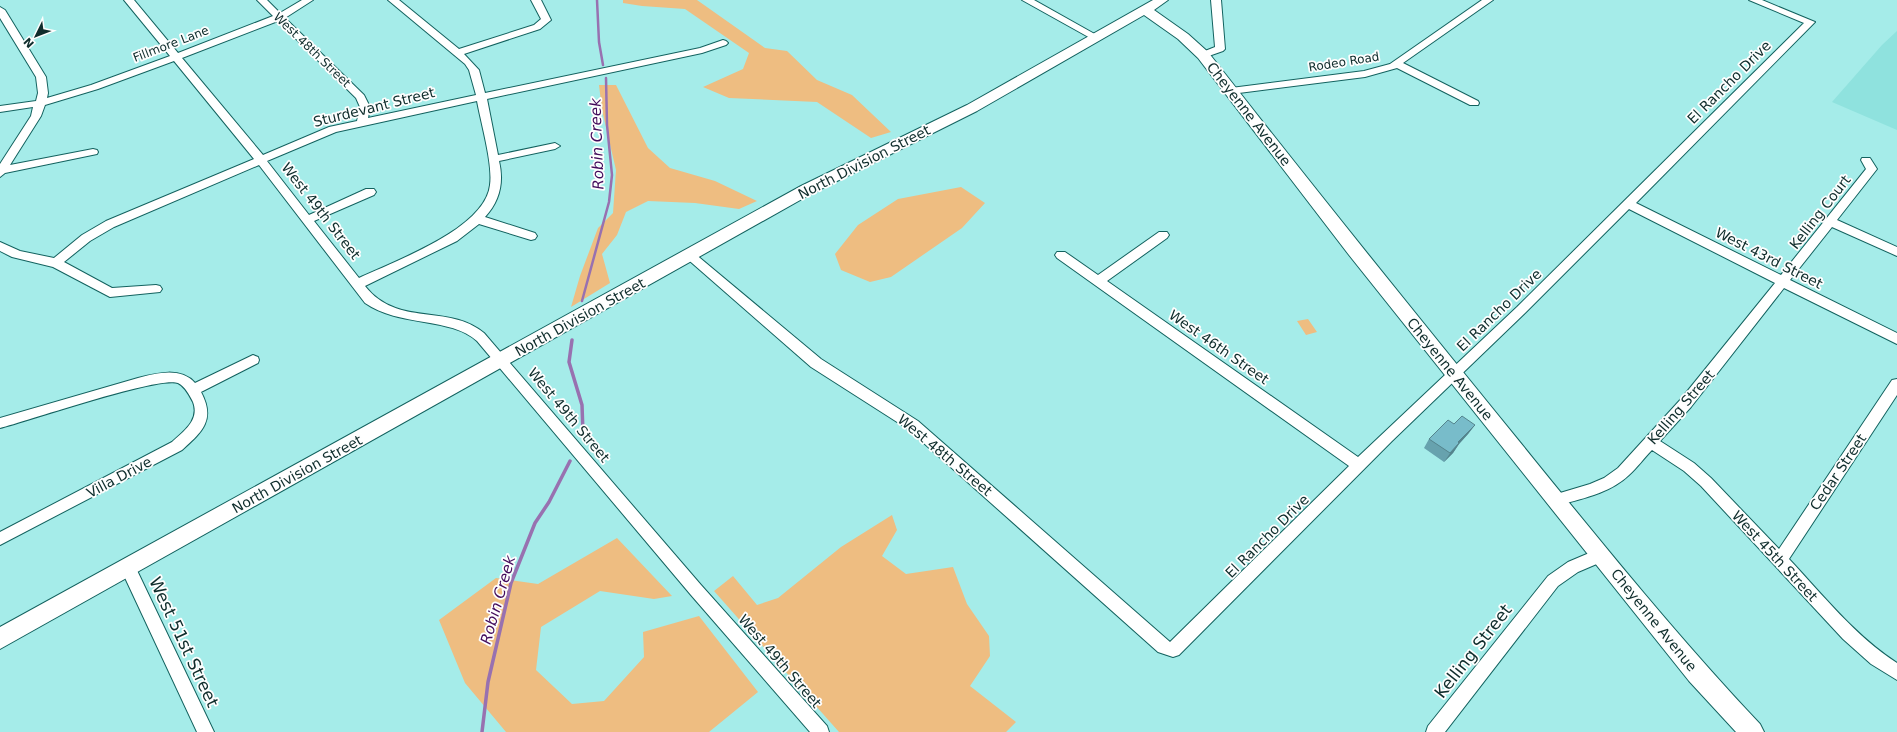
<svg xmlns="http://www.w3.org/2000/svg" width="1897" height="732" font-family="'DejaVu Sans',sans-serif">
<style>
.built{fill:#8fe2de}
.green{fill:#eebd81}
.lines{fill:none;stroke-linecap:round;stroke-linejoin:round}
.stream-far1{stroke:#9871b0;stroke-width:2.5}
.stream{stroke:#9871b0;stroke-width:3.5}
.street-casing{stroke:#13625f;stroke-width:2}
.secondary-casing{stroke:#13625f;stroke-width:2}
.street{fill:#fff;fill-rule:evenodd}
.secondary{fill:#fff;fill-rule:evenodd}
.wall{fill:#67a2ae}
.shaded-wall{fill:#54848d}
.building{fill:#78bcca;stroke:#54848d}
.labels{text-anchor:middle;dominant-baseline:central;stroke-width:3.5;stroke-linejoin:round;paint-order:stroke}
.far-street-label{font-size:12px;fill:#0f2d2c;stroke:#fefefe}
.street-label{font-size:14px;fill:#0f2d2c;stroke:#fefefe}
.water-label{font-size:15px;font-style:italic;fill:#420b5b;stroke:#fefefe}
.near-street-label{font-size:17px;fill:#0f2d2c;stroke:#fefefe}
</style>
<rect width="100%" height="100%" fill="#a5ece9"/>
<path class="built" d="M1897,31V130L1832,102L1882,45Z"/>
<path class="green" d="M623,0H697L765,48L787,51L817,80L852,95L891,132L871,138L817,102L729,98L703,87L743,69L749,53L685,9L642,6L623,3Z
M599,85H616L648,148L670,168L715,181L757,201L739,209L695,203L648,201L626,212L617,235L602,254L610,283L571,307L580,276L598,228L613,213L616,170L602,110Z
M961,187L985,203L962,228L891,277L870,282L841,270L835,254L858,225L898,199Z
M1308,319L1317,332L1306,335L1297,321Z
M892,515L897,530L882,556L906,574L953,567L967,604L989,636L990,656L970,686L1016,722L1006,732H839L714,591L733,576L757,605L778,598L841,547Z
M617,538L672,596L654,599L600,591L541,627L536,670L572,704L604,701L644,657L643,632L699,616L758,692L709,732H506L465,683L439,620L496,578L538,584Z"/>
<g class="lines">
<path class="stream-far1" d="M597,0L599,42L603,65
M582,301L609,202L612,175L607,125L606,78"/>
<path class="stream" d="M572,340L569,362L582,405L583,434
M482,732L488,682L511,583L535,523L549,502L570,461"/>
<g class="street-casing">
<path id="street" d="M124,0H134L178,53L273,16L257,0H267L280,13L302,0H313L285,18L364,95L370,107L368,118L476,95L469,70L465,64L388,0H399L459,49L534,25L541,19L531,0H541L551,20L540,29L464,54L479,70L485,93L700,48L723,40L726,41L728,43L726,45L702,53L487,99L498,155L555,143L560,146L555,149L499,161C504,182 500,201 485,217L535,233L537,236L535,239L531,240L479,224L457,241L365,286C398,328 448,303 484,333L701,585L827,726L829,732H810L691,595L477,341C451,317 399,327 365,303L259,165L114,227L90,241L64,262L112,288L156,285L160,286L162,289L160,292L110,297L53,267L12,257L0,251V242L20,251L54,258L82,235L106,221L254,159L174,61L98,89L45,105L41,116L10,165L93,149L97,150L98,152L97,154L5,173L0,177V164L31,116L33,107L0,112V106L36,101L38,93L36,77L0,18V7L5,10L46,77L48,93L47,98L91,85L170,56ZM278,21L356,98L360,107L357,121L329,127L263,155L182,58ZM477,101C481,123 493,164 490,185C485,229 395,261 359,278L314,221L374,195L376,192L374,189H366L309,215L267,161L336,132Z
M1022,0H1034L1100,37L1098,39H1092Z
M1211,0H1221L1225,49L1223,51L1203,58L1198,55L1200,53L1215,47Z
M1482,0H1493L1403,63L1478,101L1479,103L1478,105H1470L1397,68L1365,77L1231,94L1226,91L1231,88L1364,71L1390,64Z
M1749,0H1762L1815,22L1636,203L1781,275L1866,169L1861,160L1862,158H1870L1877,169L1837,220L1897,247V256L1832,227L1790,280L1897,333V344L1784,288L1691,407L1660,441L1694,463L1711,478L1779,549L1892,380L1897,379V395L1789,559C1823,595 1855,636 1897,663V680L1871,664L1843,639L1701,486L1684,471L1652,450C1644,458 1637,468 1629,475C1609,494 1580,499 1555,506L1550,504L1548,500L1550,496L1590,484L1604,478L1618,468L1681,399L1775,283L1629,209L1525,313L1392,441L1179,655L1173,657L1158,652L908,429L811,367L684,256L686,253H694L821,359L918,421L1170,642L1349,466L1057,258L1055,255L1057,252H1065L1098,275L1159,232H1167L1169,235L1167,238L1107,281L1358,457L1517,307L1804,23Z
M253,355L258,357L259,360L258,363L201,392C216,420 202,432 182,450L0,545V532L172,442C184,431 200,420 193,402C190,396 185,386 178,383C158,376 28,421 0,428V418L138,378C157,373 181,367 195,383Z
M1601,548L1606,550L1608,555L1606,560L1578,572L1558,586L1445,732H1426L1428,726L1548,576L1568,562Z
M128,560L133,562L214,732H197L120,567L123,562Z"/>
</g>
<g class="secondary-casing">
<path id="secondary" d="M1153,0H1168L1154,10L1188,34L1208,52C1310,183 1414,312 1519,441C1597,537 1675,634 1760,724L1764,732H1736L1689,681L1349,255L1198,58L1178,39L1144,15L977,111L811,194L0,649V627L801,186L967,105Z"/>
</g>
<use href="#street" class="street"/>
<use href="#secondary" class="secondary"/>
</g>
<path class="wall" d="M1475,425L1468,434L1459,444L1453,453L1444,462L1424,448L1429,439Z"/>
<path class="shaded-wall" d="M1475,425L1468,434L1459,444L1453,453L1444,462L1458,442Z"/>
<path class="building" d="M1462,416L1475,425L1458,442L1459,443L1450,453L1429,439L1448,420L1454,424Z"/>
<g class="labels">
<g class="far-street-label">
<text transform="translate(171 44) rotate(-21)">Fillmore Lane</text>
<text transform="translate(312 50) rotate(44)">West 48th Street</text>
<text transform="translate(1344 62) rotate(-9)">Rodeo Road</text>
</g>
<g class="street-label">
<text transform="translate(1729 82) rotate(-45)">El Rancho Drive</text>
<text transform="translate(374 107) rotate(-14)">Sturdevant Street</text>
<text transform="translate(1249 114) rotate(52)">Cheyenne Avenue</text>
<text transform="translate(864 162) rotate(-27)">North Division Street</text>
<text transform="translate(321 211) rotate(52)">West 49th Street</text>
<text transform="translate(1820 212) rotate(-52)">Kelling Court</text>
<text transform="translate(1769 258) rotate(27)">West 43rd Street</text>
<text transform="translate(1499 310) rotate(-44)">El Rancho Drive</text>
<text transform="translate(580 317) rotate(-29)">North Division Street</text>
<text transform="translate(1219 347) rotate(35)">West 46th Street</text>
<text transform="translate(1450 369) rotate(51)">Cheyenne Avenue</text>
<text transform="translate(1681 407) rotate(-49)">Kelling Street</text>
<text transform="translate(569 415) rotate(50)">West 49th Street</text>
<text transform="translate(945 455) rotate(40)">West 48th Street</text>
<text transform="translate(1838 472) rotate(-56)">Cedar Street</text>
<text transform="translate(297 474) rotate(-29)">North Division Street</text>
<text transform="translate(119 477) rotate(-28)">Villa Drive</text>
<text transform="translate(1267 536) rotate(-45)">El Rancho Drive</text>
<text transform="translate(1775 556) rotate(47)">West 45th Street</text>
<text transform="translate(1654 620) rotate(51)">Cheyenne Avenue</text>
<text transform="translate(780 661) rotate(49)">West 49th Street</text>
</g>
<g class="water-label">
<text transform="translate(597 144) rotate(-92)">Robin Creek</text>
<text transform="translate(498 600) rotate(-74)">Robin Creek</text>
</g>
<g class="near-street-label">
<text transform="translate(184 642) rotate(65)">West 51st Street</text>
<text transform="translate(1473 651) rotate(-52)">Kelling Street</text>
</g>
</g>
<g transform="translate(36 36) rotate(227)" stroke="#fefefe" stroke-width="3" paint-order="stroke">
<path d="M0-3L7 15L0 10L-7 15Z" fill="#0f2d2c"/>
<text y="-6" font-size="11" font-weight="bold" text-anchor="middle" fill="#0f2d2c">N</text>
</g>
</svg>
